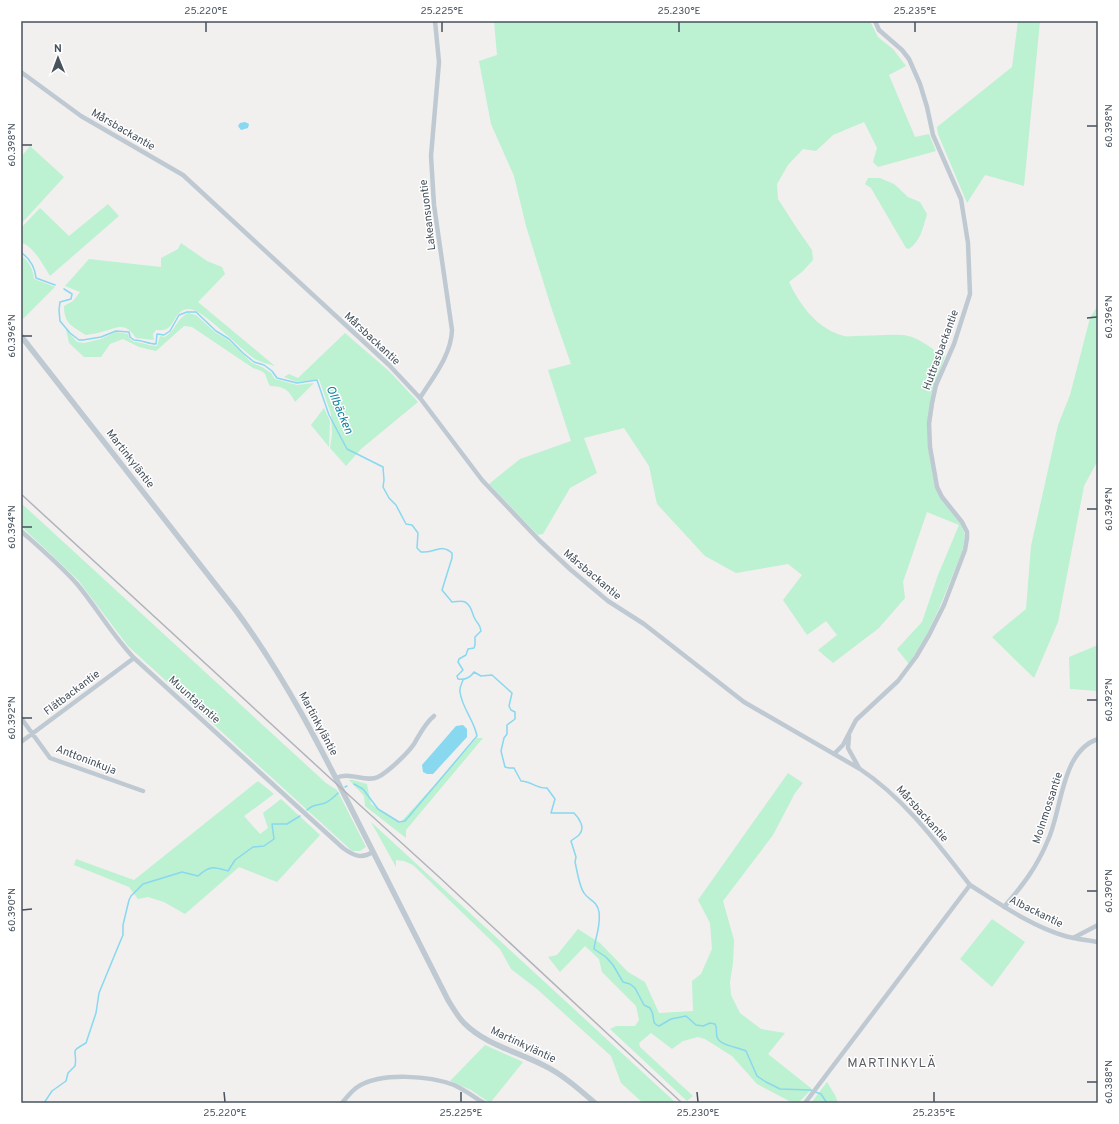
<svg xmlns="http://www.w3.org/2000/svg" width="1119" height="1124" font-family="Overpass,sans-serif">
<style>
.green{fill:#bcf1d1}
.water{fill:#88d8ef}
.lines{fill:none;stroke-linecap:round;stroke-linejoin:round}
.stream{stroke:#88d8ef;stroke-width:1.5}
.minor{stroke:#bfc9d2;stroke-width:4.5}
.tertiary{stroke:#bfc9d2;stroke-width:5.5}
.rail{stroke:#b1b4ba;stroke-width:1.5}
.ticks{fill:none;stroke:#47525d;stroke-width:1.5}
.labels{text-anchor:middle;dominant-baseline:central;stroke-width:3;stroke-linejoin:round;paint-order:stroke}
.street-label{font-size:11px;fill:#47525d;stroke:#fff}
.water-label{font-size:12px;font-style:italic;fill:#097e9f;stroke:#fff}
.quarter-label{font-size:13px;letter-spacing:1px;fill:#5b5f64;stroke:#fff}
.neatline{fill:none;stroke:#47525d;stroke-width:1.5}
.ticks-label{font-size:10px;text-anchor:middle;fill:#47525d}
</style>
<rect width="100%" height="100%" fill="#f2efef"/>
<path class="green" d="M494,21H870L878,37L893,49L906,66L889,75L915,137L929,134L936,151L878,167L873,162L877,148L864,122L833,135L816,151L803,149L788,165L777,184L778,199L798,230L812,250L813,260L803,271L789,282C800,305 817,329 844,336C847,337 852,336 856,336C871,336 887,334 902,335C919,336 930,349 945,356L938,376L928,447L935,488L960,521L964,532L965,538L962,552L941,604L927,634L909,664L897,649L922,622L938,575L959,525L927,512L903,582L905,598L879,628L833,663L818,650L837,635L826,621L807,635L783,600L802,575L788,564L736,573L705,556L657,504L649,466L624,428L584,438L597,473L570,488L543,534L538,535L489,484L520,459L571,441L548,370L571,364L552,310L526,226L514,176L491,124L479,61L497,55Z
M1018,21H1040L1024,186L985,175L967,203L938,134L937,127L1012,67Z
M30,146L64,177L21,224V157Z
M868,178H880L894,184L908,197L920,202L927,214C923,228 921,240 909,249L906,248L871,188L865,184Z
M108,204L119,216L50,276C44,266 32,244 21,243V228L40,208L69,236Z
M181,243L207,261L222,267L225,274L198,302L275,366C269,364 260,362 255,359C241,350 203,309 189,309C176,309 176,322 168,328C164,331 160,330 156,330L153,334L154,340L136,338C126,323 120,326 105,331C99,333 92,334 86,335C72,326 64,324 64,306L73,301L80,292L65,286L89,259L161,267V258L178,249Z
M21,256H22C30,263 33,269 34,279L55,287L23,319L21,316Z
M1098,305V460L1084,486L1058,622L1034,678L992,637L1026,609L1031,546L1058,425L1070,395L1090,318Z
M188,313L196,315L216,333L228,340L252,363L262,367L271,373L275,379L297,385L314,383L295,402C289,390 284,386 270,386C263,373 270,374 253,368L192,327L184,326L156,351L139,347L123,339L110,344L101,357H84L69,343L66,329L77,342L84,343L101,339L116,332L128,334L129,338L134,342C142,342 148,346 157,346L160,336L165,337C177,329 176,319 188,313Z
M345,333L390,372L418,402L361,449L346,466L330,448L332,434L331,414L319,379L297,382L284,377L289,374L298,378Z
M324,408L330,421L329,447L311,425Z
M21,503L326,783L337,790L366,847L360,851H352L128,646L78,580L21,526Z
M1098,645V691L1070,689L1069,657Z
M477,738H483L406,830V838L365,806L364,796L349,780H353L367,784L371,804L400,823Z
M788,773L803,783L795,793L773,835L723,901L734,940L733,963L730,982L731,995L740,1013L761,1029L785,1033L768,1054L812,1089L798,1103H793L757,1084L732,1056L705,1039L698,1037L683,1041L672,1049L651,1033L639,1043L640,1047L693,1096L687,1101L610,1029L616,1026H635L639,1020L636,1006L602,972L599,959L585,946L560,972L548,957L557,955L578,929L600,943L628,972L645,982L659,1013L693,1011L692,981L701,974L712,949L710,923L698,900Z
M258,781L274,794L244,816L260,834L268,828L263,813L281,799L320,835L277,882L239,867L185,914L164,902L148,897L138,899L129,887L74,865L76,859L134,880Z
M371,822L676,1103H643L621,1083L611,1056L537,989L511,969L500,949L413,865L404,861L396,860V867Z
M992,919L1025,942L992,987L960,959Z
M485,1045L523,1062L490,1103L471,1090L450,1081Z
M827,1082L835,1095L838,1103H811Z"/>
<path class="water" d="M245,122L249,124L248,128L241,130L238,126L240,123Z
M463,725L467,729V737L433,774H427L423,772L422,765L456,726Z"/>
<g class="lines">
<path class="stream" d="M21,254L22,253C31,260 35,267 36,278L55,285
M64,289L72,294L71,299L60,302L59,310L60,321L70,333L79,340H83L101,337L116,331L129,332L130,337L134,340C142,340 148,344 156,344L157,334L164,335L170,331L179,315L187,312H196L216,331L229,339L243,353L254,362L264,365L272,371L277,378L297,383L317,380L329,415L347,449L383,467L384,480L383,487L389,498L396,505L406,524L412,525L418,533L417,548L421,552C424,552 428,552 431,551C439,549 445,546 452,553V558L442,590L452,602C457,602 461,600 465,602C471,605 472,612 474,617C477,624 480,623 481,631L475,637V645L474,648L468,649L466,655L459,659L458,662L463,670L457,676L458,679C464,680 470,678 474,672L481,676L492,675L512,693L509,706L511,710L515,712V719L507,725V734L504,738L501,751L505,767L509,768H514L521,781C531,781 537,789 547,788L555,799L551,813H574C579,818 586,828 579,835C577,837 573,839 571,841L576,857L575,862C577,870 579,886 584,893C588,900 597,900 599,912C601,925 596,935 594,949L606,957L613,965L623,982L630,984L635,988L644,1005L650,1008C651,1010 653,1013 653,1016C654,1021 653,1024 659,1026L671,1019L686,1016L696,1025L703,1026L710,1023L715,1024C718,1029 715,1035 718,1039C722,1046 738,1047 746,1051L757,1076L766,1082L780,1089L810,1090L821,1094L827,1103
M354,784L363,789L378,809L399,822L405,821L477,736C474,720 462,708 460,692C459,688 462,683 463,680
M345,787L347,786
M307,810C314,803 317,806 325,803C330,801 334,797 338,793
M44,1103L52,1091L66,1081L68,1073L75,1066C78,1049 68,1053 86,1043L96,1013L99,993L120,942L123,935V925L129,900L131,896L143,884L182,872L198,876C210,865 214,867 228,871L235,860L253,847L264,846L274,839L272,824H287L300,816"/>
<path class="minor" d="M21,72L81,116L183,175L389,365L420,398L482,480L539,540L571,570L608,601L644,624L744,702L860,769C905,799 937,843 970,885L805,1103
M420,398C433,377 451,356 452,330L434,205L431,156L439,62L435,21
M21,531C40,548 60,565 77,584C97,608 112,635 134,658L343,848C354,856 361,859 373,852
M21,718L50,758L143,791
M849,736L848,748L859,768
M21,742L134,658
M834,754L843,745L856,720L898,681L916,657L929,635L944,605L965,550L967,538V532L962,522L942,497L937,487L930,447L929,423L932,403L936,385L954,344L970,294L968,243L961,199L933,135L927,107L920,84L909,59L902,50L879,30L875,21
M336,778C349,771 366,783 378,777C388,772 408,753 414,744C420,734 425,723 434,716
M970,885C1000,904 1031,926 1065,936C1075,939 1087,940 1098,942
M1004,907C1023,885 1037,867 1048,840C1062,810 1061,751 1098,739
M1073,938L1098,925
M342,1103C347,1097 353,1089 359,1086C383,1072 430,1076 454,1085C465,1090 474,1097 484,1103"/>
<path class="tertiary" d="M21,336L234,608C284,675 321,748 358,822C388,882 418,941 448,1000C453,1008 458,1017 464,1023C486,1045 516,1051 543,1065C562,1074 579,1089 595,1103"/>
<path class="rail" d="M21,494L330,778L438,876L682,1103"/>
</g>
<path class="ticks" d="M206,22V32M442,22V32M679,22V32M915,22V32M1087,126H1097M22,145H32M1087,318L1097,317M22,336H32M1087,509H1097M22,527H32M1087,700H1097M22,718H32M1087,891H1097M22,910L32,909M1087,1082H1097M224,1092L225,1102M461,1092V1102M697,1092L698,1102M934,1092V1102"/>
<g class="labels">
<g class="street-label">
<text transform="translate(123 130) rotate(30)">Mårsbackantie</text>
<text transform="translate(428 215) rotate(-97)">Lakeansuontie</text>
<text transform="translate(372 339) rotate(43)">Mårsbackantie</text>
<text transform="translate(941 350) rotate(-70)">Huttrasbackantie</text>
<text transform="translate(130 459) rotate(52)">Martinkyläntie</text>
<text transform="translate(592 575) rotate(40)">Mårsbackantie</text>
<text transform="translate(72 693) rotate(-37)">Flätbackantie</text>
<text transform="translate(194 700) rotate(42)">Muuntajantie</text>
<text transform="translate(318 724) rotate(62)">Martinkyläntie</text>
<text transform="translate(86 760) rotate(21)">Anttoninkuja</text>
<text transform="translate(1048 808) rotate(-72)">Molnmossantie</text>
<text transform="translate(922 814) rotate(48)">Mårsbackantie</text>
<text transform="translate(1036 912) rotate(26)">Albackantie</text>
<text transform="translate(523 1045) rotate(25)">Martinkyläntie</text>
</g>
<g class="water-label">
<text transform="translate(339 410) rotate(67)">Ollbäcken</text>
</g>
<g class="quarter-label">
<text x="892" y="1064">MARTINKYLÄ</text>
</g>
</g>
<rect width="1119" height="1124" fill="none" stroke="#ffffff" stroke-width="44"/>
<g transform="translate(58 58) rotate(359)" stroke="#ffffff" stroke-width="3" paint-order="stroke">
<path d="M0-3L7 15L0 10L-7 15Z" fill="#47525d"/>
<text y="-6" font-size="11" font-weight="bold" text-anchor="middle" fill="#47525d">N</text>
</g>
<rect x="22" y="22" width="1075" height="1080" class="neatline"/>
<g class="ticks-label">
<text x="206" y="14">25.220°E</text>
<text x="442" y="14">25.225°E</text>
<text x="679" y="14">25.230°E</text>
<text x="915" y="14">25.235°E</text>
<text transform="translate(1108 126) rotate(-90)" y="4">60.398°N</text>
<text transform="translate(11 145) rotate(-90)" y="4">60.398°N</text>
<text transform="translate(1108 317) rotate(-90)" y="4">60.396°N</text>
<text transform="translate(11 336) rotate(-90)" y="4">60.396°N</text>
<text transform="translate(1108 509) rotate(-90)" y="4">60.394°N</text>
<text transform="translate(11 527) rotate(-90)" y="4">60.394°N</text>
<text transform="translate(1108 700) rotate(-90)" y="4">60.392°N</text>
<text transform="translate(11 718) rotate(-90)" y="4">60.392°N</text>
<text transform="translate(1108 891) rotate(-90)" y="4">60.390°N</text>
<text transform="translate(11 910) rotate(-90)" y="4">60.390°N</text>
<text transform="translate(1108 1082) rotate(-90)" y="4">60.388°N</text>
<text x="225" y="1116">25.220°E</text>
<text x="461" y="1116">25.225°E</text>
<text x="698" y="1116">25.230°E</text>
<text x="934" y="1116">25.235°E</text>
</g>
</svg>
